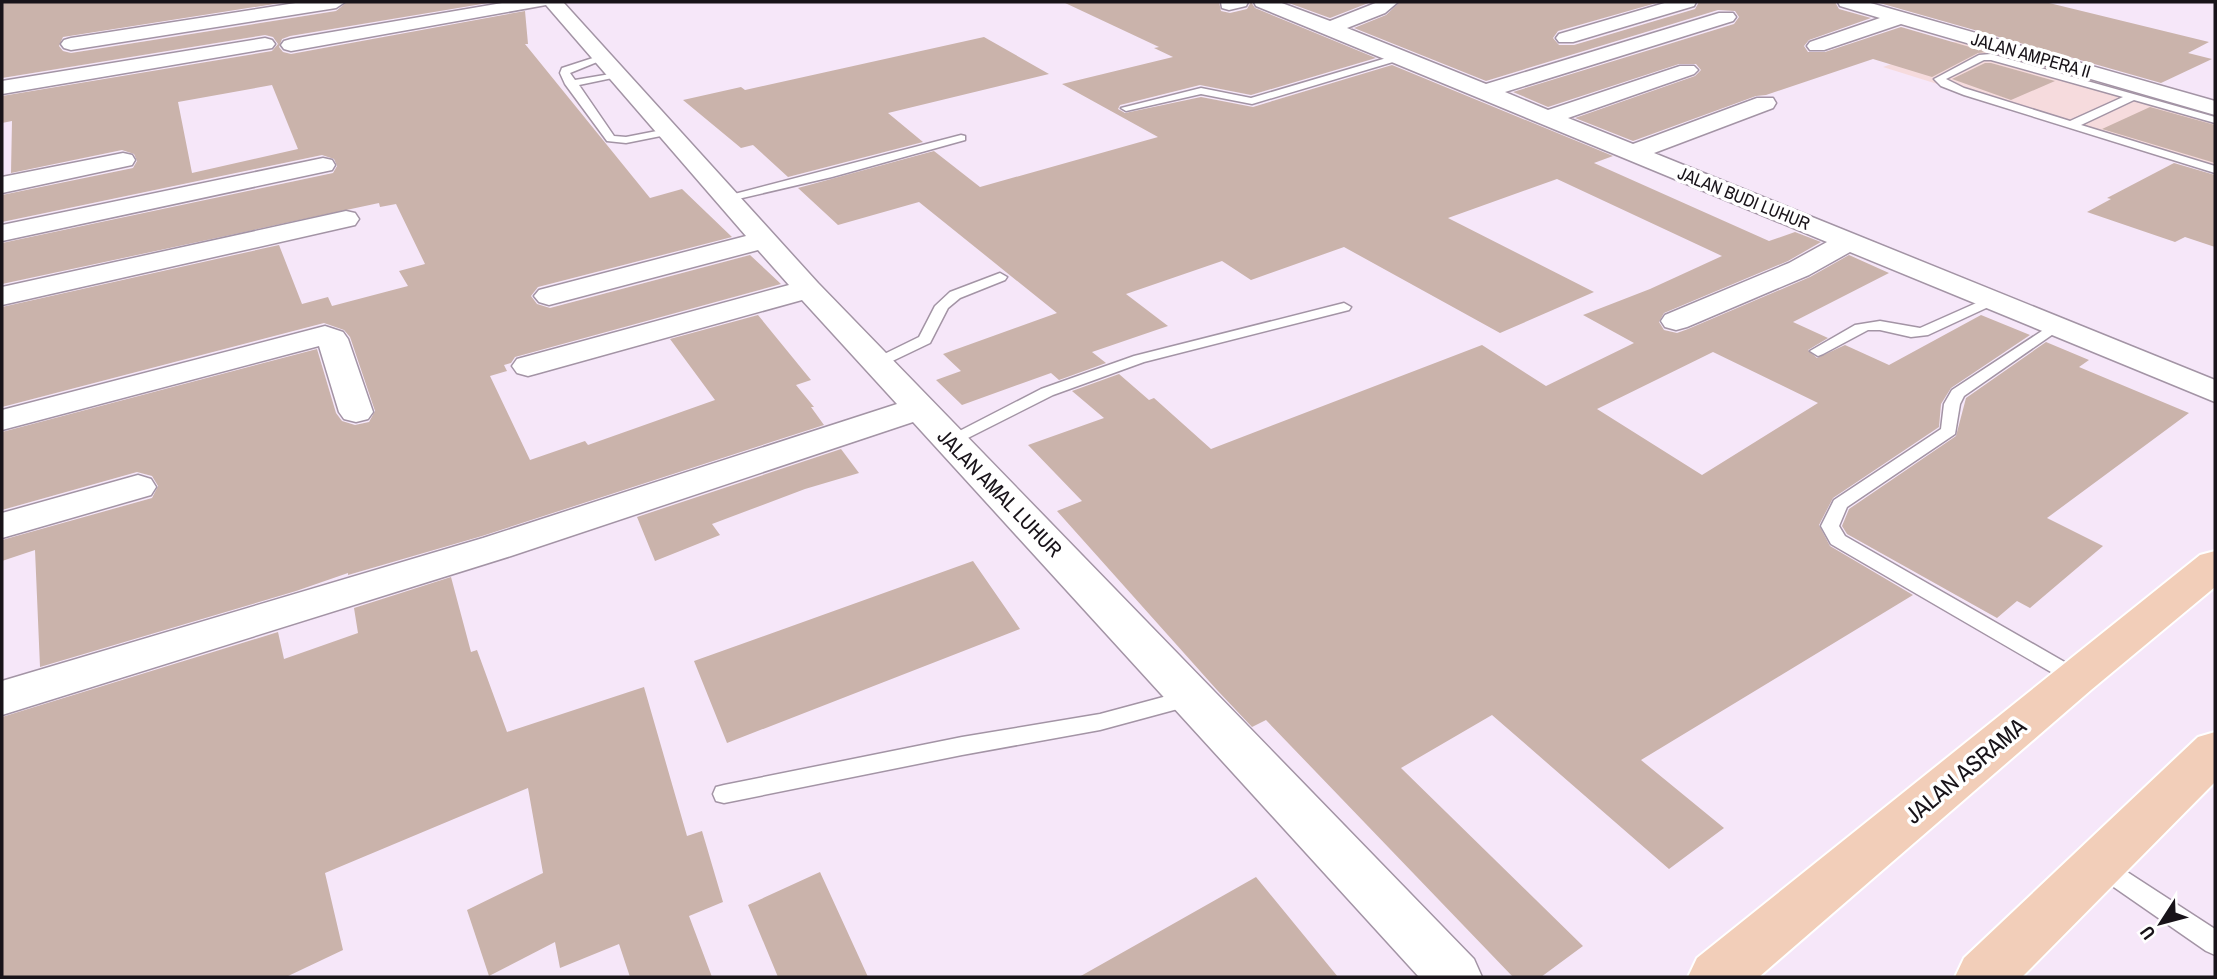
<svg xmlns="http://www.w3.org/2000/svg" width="2217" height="979" font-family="'Archivo Narrow',sans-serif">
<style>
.medical{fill:#f6dbdd}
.building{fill:#cab3ab;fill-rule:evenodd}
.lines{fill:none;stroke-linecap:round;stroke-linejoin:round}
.lane-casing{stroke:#a394a5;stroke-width:3}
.street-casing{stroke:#a394a5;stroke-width:3}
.highway-casing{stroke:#fff;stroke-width:4}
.lane{fill:#fff;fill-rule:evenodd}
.street{fill:#fff;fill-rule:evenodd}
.highway{fill:#f2ceb9;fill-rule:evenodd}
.labels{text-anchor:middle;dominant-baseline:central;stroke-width:7;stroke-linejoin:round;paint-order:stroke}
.far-street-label{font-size:18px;fill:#181319;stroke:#fff}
.street-label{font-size:21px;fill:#181319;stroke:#fff}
.near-street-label{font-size:24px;fill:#181319;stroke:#fff}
</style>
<rect width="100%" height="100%" fill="#f6e7f9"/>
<path class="medical" d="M1962,39L2215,113V171L1883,67Z"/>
<path class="building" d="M2,2H287L63,37L59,46L63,51L71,53L336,11L347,2H494L290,36L282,39L279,47L283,52L291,54L525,11L528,44H525L650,198L682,189L732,237L538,287L531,296L537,304L550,308L750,255L781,284L515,357L511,363L504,365L507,371L490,376L530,460L585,441L588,445L715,400L670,339L758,315L811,380L796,385L814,407H811L824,425L482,536L348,575V573L296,591L40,667L35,550L2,561V540L152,498L158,486L152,476L137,472L2,510V432L317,349L336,413L342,421L355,425L369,422L375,411L350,337L344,330L324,323L2,407V307L279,245L302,304L328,297L332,306L408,286L399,271L425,264L396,204L380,207L379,203L2,284V243L333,173L337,166L334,159L322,155L2,222V195L133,168L137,161L134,154L122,150L11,173L12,121L2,123V96L272,51L278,44L273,37L265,35L2,78ZM272,85L298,149L192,173L178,102Z
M1063,2H1219L1221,11L1230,13L1247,9L1251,2L1255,8L1376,58L1251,95L1200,85L1120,105L1118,109L1125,113L1201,97L1253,107L1392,65L1613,156L1594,163L1769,241L1795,232L1821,242L1788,261L1664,313L1659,322L1664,330L1677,333L1688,329L1810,277L1849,255L1889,273L1793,322L1828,338L1808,350L1817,358L1845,345L1889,365L1981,315L2030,335L1951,388L1941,404L1939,427L1833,498L1819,525L1830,546L1913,595L1641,760L1724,828L1669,869L1492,715L1401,768L1583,946L1541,977H1513L1266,720L1252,727L1217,690L1057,511L1082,501L1028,445L1104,418L1072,391L1119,374L1149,400L1154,398L1211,449L1482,345L1546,386L1634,343L1583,315L1650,289L1722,256L1557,179L1448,218L1594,292L1500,333L1344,247L1251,280L1222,261L1126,294L1168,326L1092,352L1106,363L1059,380L1051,373L962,405L936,380L961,371L943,354L1057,313L919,202L838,225L798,188L934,151L980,187L1158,137L1062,84L1173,57L1154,48L1159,47ZM1713,352L1818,403L1702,475L1597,409Z
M1286,2H1371L1330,18Z
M1400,2H1660L1558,31L1553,38L1559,45H1574L1695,9L1699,2H1835L1839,9L1871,18L1809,40L1804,46L1808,52H1825L1901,27L1987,52L1978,53L1932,77L1873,59L1766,95L1756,96L1633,141L1575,118L1695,76L1701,70L1696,64H1679L1548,107L1513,92L1734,24L1739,17L1735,11L1718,10L1486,81L1354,28L1386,15Z
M1876,2H2045L2209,42L2188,53L2212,59L2161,83Z
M984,37L1049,74L888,113L923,142L788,177L753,145L741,148L683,100L741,87L745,90Z
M1985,63H1991L2055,81L2011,100L1952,79Z
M2150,107L2215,125V163L2102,129Z
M2174,163L2215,175V247L2185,237L2175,242L2087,212L2111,199L2107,198Z
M2046,342L2089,360L2079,367L2189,413L2047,518L2103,546L2030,608L2017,601L1997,618L1847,534L1842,526L1849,509L1956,436L1966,398Z
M841,449L859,473L805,489L712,524L720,535L655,561L637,517Z
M973,561L1020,629L727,743L694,661Z
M451,577L471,652L477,650L507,732L644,687L687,836L702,831L723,902L689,916L712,977H630L619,944L560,968L555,942L489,976L467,910L543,873L528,788L325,873L343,950L286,977H2V717L278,632L284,659L358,633L354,608Z
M820,872L858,955L868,977H778L748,905Z
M1256,877L1338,977H1079L1134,946Z"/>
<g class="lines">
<g class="lane-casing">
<path id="lane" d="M1400,54L1405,57L1403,59L1252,104L1201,94L1126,111L1121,108L1201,88L1251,98Z
M1991,54L2215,117V123L2134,100L2081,125L2215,166V173L1964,95L1941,86L1934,79L1979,55ZM1984,60H1991L2123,97L2070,121L1964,88L1946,79Z
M599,56L607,58L570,73L575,80L622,72V76L579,85L614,136L626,137L667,129L671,130V134L626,143L607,141L565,84L560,73L562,68Z
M961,135L965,136V140L832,177L725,202L719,198Z
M1000,273L1007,277L1005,280L960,298L948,308L930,343L882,366H872L869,363L872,360L919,337L935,306L950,292Z
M1992,296L1999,300L1997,303L1928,335L1911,337L1880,330H1868L1823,354L1818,356L1810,351L1855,325L1880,321L1920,328Z
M1344,303L1351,307L1349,310L1144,362L1053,395L956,444L950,445L942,440L1041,389L1134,356Z
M2054,323L2059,324L2061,327L2059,330L1964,396L1960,404L1955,434L1847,507L1839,526L1845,536L2082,672L2085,678L2082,684L2075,686L1831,544L1821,526L1834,500L1941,429L1944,404L1952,390Z
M1193,689L1200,691L1204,697L1200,703L1100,730L962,755L724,803L716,801L713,794L716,787L724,785L962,737L1100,714Z
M2101,855L2215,929V955L2206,951L2092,872L2089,865L2092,858Z"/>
</g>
<g class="street-casing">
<path id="street" d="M302,2H345L336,8L71,50L64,48L61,44L64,40L71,38Z
M508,2H563L818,283L1474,959L1482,977H1419L913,422L511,556L2,715V681L483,538L897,404L802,300L539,373L528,376L517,373L512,366L517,359L789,285L758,250L549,305L539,302L534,296L539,290L746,236L546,5L291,51L284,49L281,45L284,41L291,39Z
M1221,2H1248L1246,6L1229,10L1222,8Z
M1254,2H1279L1330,21L1378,2H1398L1385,13L1347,28L1486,84L1719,13H1733L1736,17L1733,21L1505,92L1548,110L1680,66H1694L1698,70L1694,74L1568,118L1633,144L1757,98H1773L1776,103L1773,108L1654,153L2215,380V402L1850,252L1809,275L1687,327L1676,330L1665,327L1661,321L1665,315L1789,263L1827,242L1256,6Z
M1668,2H1696L1694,6L1573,42H1559L1556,38L1559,34Z
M1838,2H1867L2215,101V115L1901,24L1824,50H1810L1807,46L1810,42L1880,18L1840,6Z
M265,38L272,40L275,44L272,48L2,94V81Z
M123,153L132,155L135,160L132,165L2,193V177Z
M323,158L332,160L335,165L332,170L2,241V225Z
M346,211L355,213L359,219L355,225L2,305V287Z
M325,326L343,332L348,339L373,412L368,419L356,422L344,419L339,412L319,346L2,430V410Z
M138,475L151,479L156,487L151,495L2,538V513Z"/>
</g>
<g class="highway-casing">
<path id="highway" d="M2215,551V587L2091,690L1759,977H1688L1697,958L2200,555Z
M2215,732V782L2022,977H1955L1964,958L2198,737Z"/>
</g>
<use href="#lane" class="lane"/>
<use href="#street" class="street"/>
<use href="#highway" class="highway"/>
</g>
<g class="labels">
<g class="far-street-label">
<text transform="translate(2031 55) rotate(16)">JALAN AMPERA II</text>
<text transform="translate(1744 198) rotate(22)">JALAN BUDI LUHUR</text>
</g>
<g class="street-label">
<text transform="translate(1000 493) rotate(46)">JALAN AMAL LUHUR</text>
</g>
<g class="near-street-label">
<text transform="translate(1965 770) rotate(-40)">JALAN ASRAMA</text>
</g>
</g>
<rect width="2217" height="979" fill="none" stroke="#181319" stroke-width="7"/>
<g transform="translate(2161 923) rotate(234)" stroke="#ffffff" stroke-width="5" paint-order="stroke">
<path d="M0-5L12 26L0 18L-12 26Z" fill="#181319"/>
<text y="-10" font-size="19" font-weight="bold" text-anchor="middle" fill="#181319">U</text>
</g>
</svg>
